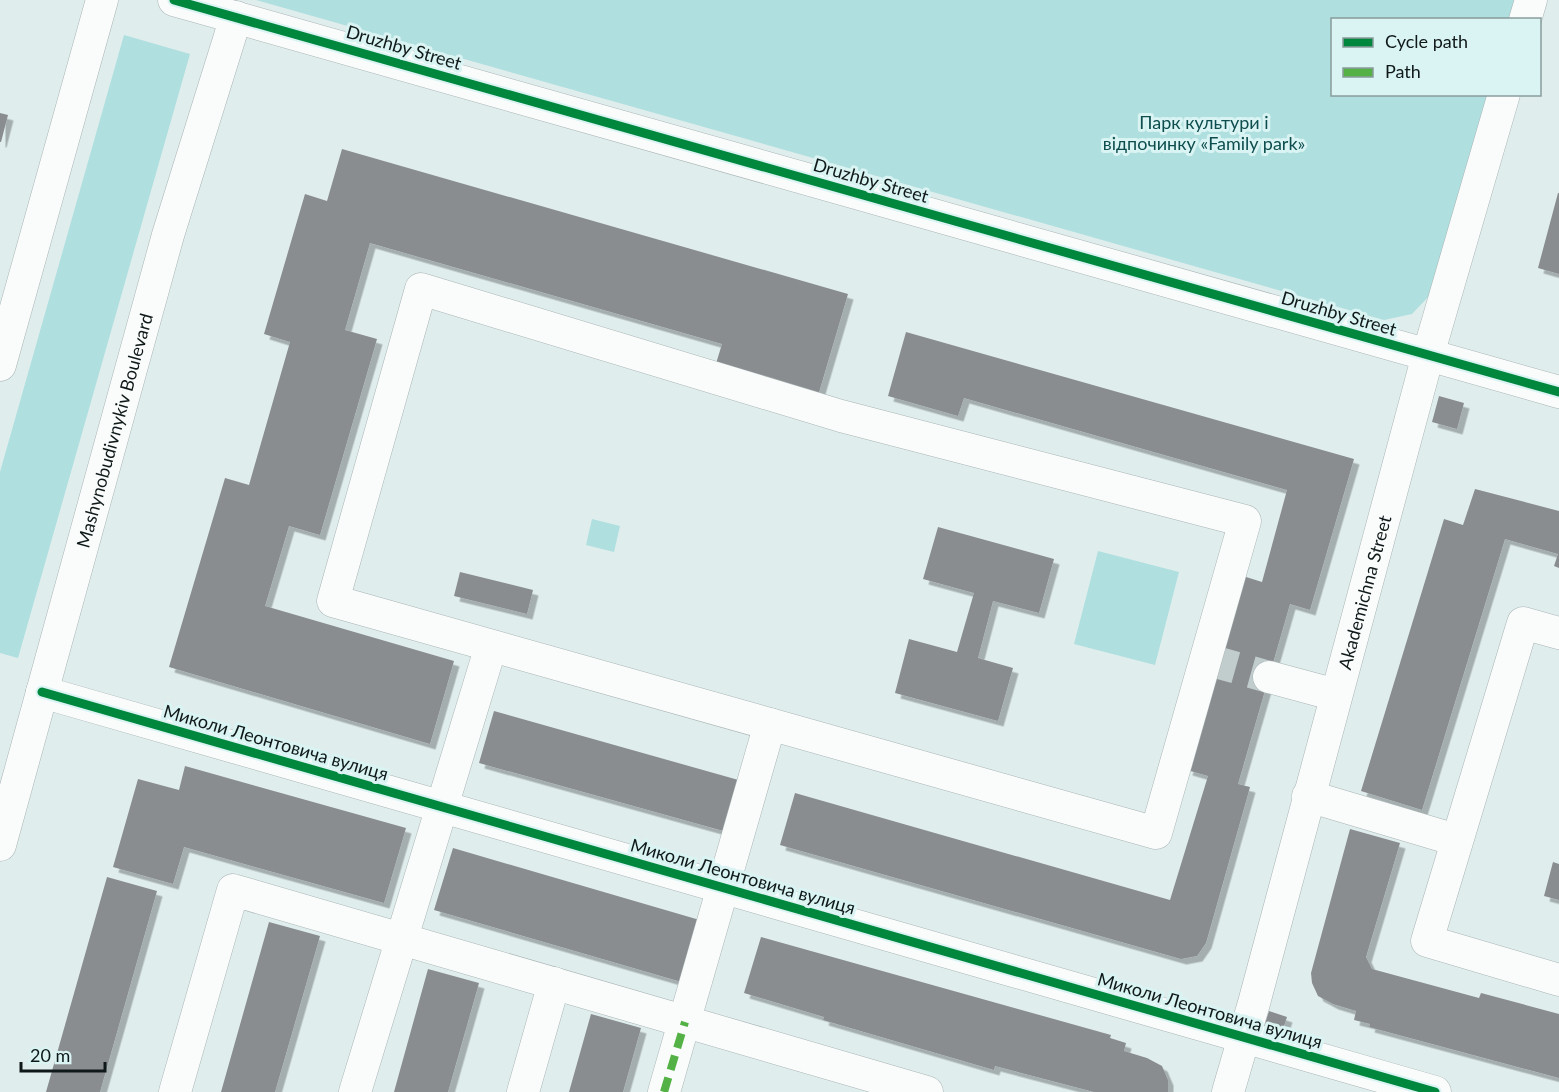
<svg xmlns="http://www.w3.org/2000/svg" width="1559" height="1092" font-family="Lato,sans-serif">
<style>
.green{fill:#afdfdf}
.building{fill:#8a8d90;filter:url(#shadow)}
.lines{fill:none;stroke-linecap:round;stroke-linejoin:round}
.minor-tunnel{stroke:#c1cdcd;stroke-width:32;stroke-dasharray:32 16;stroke-linecap:butt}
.minor-casing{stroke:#aab4b4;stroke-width:33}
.minor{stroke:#fafcfc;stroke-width:32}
.quiet{stroke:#54b145;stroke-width:8;stroke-dasharray:15 8;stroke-linecap:butt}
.cycleway-casing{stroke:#daf3f3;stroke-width:13}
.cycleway{stroke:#00873e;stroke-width:9}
.labels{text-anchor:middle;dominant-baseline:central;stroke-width:6;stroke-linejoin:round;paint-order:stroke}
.street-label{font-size:18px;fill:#101919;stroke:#daf3f3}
.park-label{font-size:18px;fill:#0e4d4e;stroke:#daf3f3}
</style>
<defs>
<filter id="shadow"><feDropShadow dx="5.5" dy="5.5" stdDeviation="0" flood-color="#0004"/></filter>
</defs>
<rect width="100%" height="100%" fill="#e0eded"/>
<path class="green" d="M256,0H1515L1509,19L1332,20V94L1487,95L1430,295L1412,314L1384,320Z
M124,35L190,54L18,658L0,653V472Z
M592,519L620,526L614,552L586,545Z
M1098,551L1179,572L1155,665L1074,644Z"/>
<path class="building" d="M0,113L8,115L1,142H0Z
M342,149L848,294L817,399L714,370L722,344L370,243L345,330L377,339L320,535L289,526L265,606L454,661L430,744L169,667L225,478L249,485L290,342L264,334L305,194L327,201Z
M1558,193H1559V274L1538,268Z
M906,332L1354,459L1310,610L1290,604L1238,784L1250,787L1206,943L1197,956L1181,959L780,845L795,793L1170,900L1208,776L1187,770L1243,576L1262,582L1287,490L964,398L958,416L888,396Z
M1439,396L1464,403L1457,429L1432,422Z
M1475,489L1559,511V568L1554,566L1558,554L1505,539L1422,810L1361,791L1444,519L1463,525Z
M938,527L1054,559L1039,613L993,601L978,658L1013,668L998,721L895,693L909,639L957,652L974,593L923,579Z
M460,572L533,590L527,614L454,596Z
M494,711L742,781L727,832L479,763Z
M185,766L406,828L384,903L184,847L173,884L113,867L138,779L179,790Z
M1350,829L1400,843L1366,957L1372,969L1479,998L1481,993L1559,1014V1078L1369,1027L1370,1024L1354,1020L1356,1011L1333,1004L1318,996L1312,983L1311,973Z
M453,848L703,921L685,983L434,910Z
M1553,862L1559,864V900L1544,896Z
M107,877L157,891L100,1092H46Z
M269,922L320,936L275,1092H221Z
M761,937L1111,1035L1110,1038L1126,1043L1124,1051L1147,1058L1162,1066L1168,1080V1092H1094L995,1066L994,1070L823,1020L824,1017L744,993Z
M428,969L479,983L448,1092H394Z
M1269,1011L1287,1017L1279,1041L1261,1035Z
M591,1014L641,1028L623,1092H569Z"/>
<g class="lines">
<path class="minor-tunnel" d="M1205,659L1269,677"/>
<g class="minor-casing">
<g id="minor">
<path d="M174,0L1559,392"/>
<path d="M1525,20L1531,0"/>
<path d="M421,289L841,416L1245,521L1156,833L333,601Z"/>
<path d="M0,365L102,0"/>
<path d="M1559,633L1523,623L1427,941L1559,980"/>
<path d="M1269,677L1336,695"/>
<path d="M42,692L1435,1092"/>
<path d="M1308,796L1456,840"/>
<path id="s1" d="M0,845L168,235L236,17"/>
<path d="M175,1092L233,890L927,1092"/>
<path d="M355,1092L491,646"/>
<path d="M523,1092L554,983"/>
<path d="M664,1092L770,724"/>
<path id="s2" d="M1228,1092L1254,1003L1428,355L1504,94"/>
</g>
</g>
<use href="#minor" class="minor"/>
<path class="quiet" d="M664,1092L685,1022"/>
<g class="cycleway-casing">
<path id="cycleway" d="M174,0L1559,392
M42,692L1435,1092"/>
</g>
<use href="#cycleway" class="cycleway"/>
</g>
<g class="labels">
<g class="street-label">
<text transform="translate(404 47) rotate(16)">Druzhby Street</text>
<text transform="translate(871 180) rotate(16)">Druzhby Street</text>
<text transform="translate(1339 313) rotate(16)">Druzhby Street</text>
<text stroke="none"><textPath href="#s1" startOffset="430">Mashynobudivnykiv Boulevard</textPath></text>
<text stroke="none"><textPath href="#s2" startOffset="518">Akademichna Street</textPath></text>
<text transform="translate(276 742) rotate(16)">Миколи Леонтовича вулиця</text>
<text transform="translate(743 876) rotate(16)">Миколи Леонтовича вулиця</text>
<text transform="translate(1210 1010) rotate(16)">Миколи Леонтовича вулиця</text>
</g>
<g class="park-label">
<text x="1204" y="122">Парк культури і<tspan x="1204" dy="21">відпочинку «Family park»</tspan></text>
</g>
</g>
<rect x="1331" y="18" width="210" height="78" fill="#daf3f3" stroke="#899c9c" stroke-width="1.5"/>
<rect x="1343" y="38" width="30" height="9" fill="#00873e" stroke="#899c9c" stroke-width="1.5"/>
<text x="1385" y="48" font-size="18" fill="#101919">Cycle path</text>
<rect x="1343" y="68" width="30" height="9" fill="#54b145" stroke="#899c9c" stroke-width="1.5"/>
<text x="1385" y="78" font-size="18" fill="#101919">Path</text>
<path d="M21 1062v9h84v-9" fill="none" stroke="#101919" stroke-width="3"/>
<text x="30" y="1062" font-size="18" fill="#101919" stroke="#daf3f3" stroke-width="4.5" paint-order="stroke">20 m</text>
</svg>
